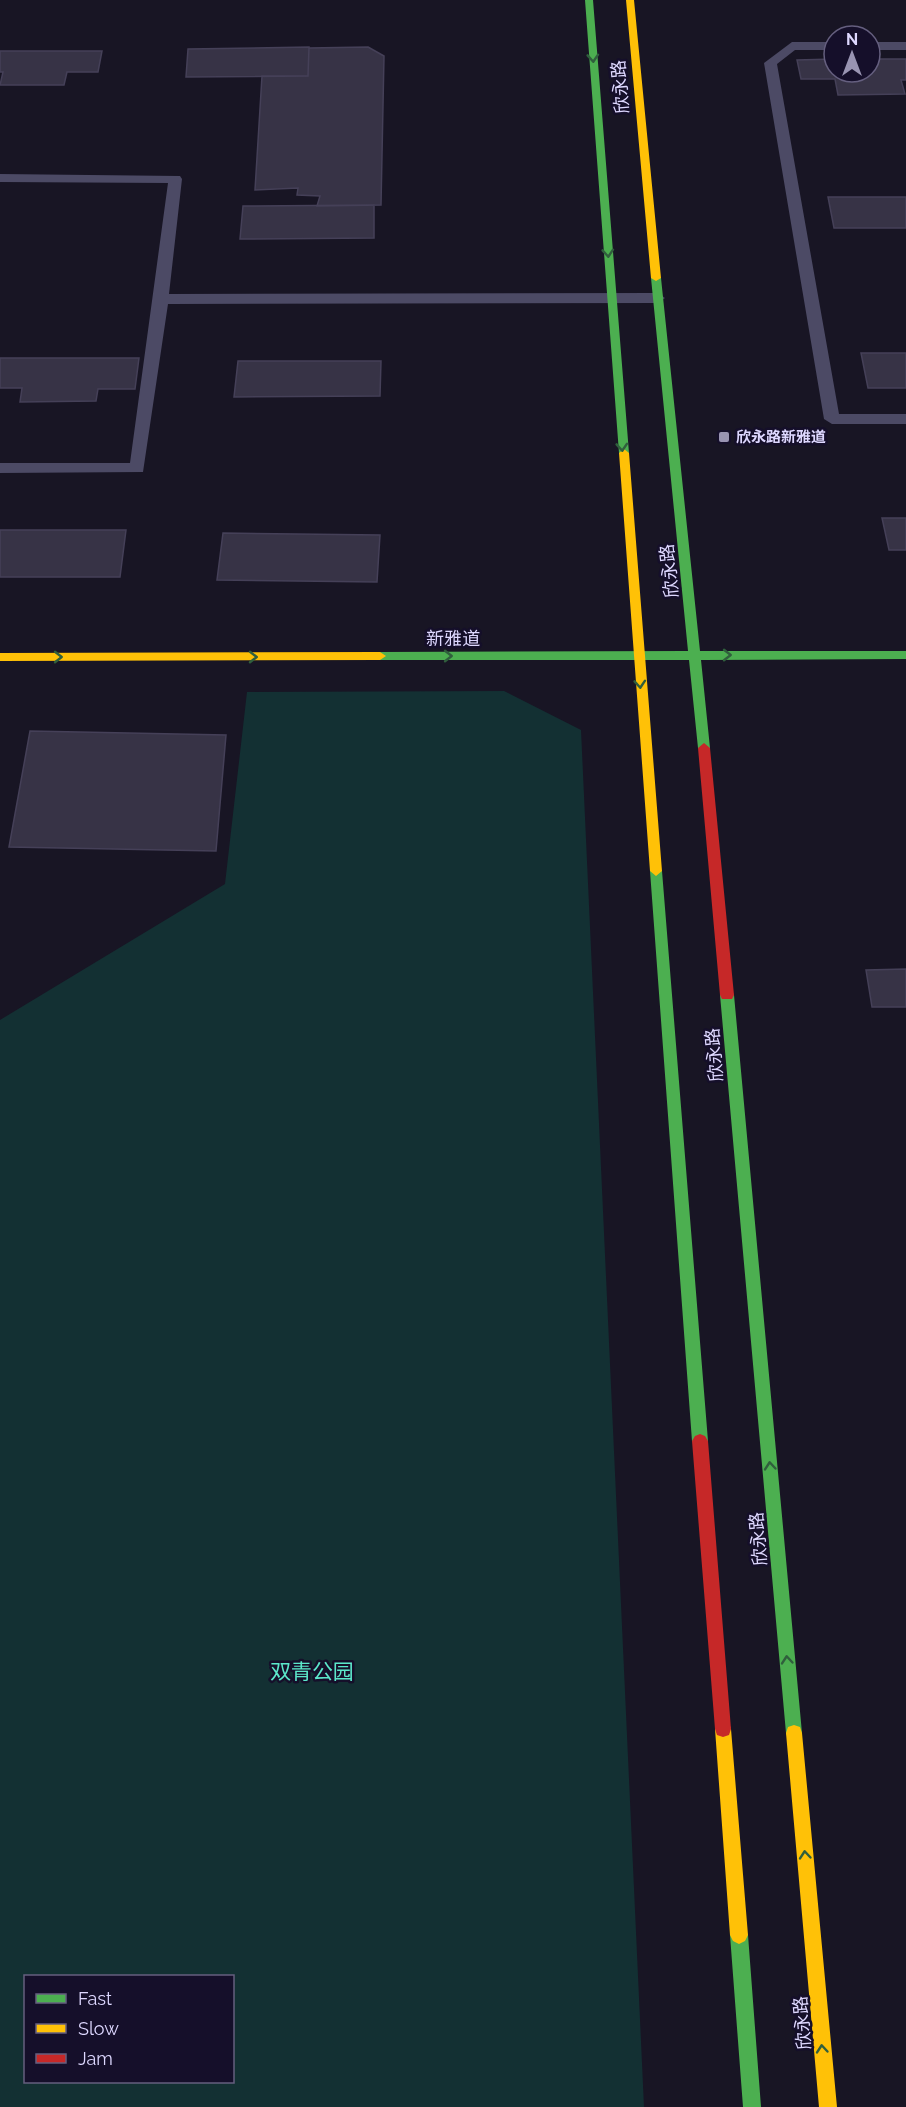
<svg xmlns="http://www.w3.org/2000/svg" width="906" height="2107" font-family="Raleway,'Noto Sans SC',sans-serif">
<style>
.green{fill:#133033;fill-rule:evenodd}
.building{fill:#373346;stroke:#454058;stroke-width:1.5}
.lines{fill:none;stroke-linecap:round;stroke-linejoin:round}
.lane{fill:#4c4a65;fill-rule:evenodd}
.fast{fill:#4caf50;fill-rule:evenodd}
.slow{fill:#ffc107;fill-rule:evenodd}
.jam{fill:#c62828;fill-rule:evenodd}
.oneway{stroke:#305f3d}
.poi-dot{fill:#9994b2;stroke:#150f2a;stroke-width:2}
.labels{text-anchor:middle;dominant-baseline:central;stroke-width:5;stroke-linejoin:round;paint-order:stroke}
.far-poi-label{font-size:15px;font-weight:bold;fill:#ded8ff;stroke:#150f2a;text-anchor:start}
.street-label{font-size:18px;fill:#ded8ff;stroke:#150f2a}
.near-park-label{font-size:21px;fill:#5ce7ca;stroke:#150f2a}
</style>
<rect width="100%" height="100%" fill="#181524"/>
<path class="green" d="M504,691L581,730L644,2107H0V1020L225,884L247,692ZM26,1976H232V2082H26Z"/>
<path class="building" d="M309,47L308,76L186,77L188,49Z
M368,47L384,56L381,205L317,206L320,196L297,195L298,188L255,190L262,76H308L309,48Z
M0,51H102L98,72H67L64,85H0L3,72H0Z
M834,59V72H870V59H906V80H901L905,94L838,95L835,79H801L797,60Z
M828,197H906V228H834Z
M374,205V238L240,239L243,206Z
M861,353H906V388H868Z
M0,358H139L135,389H98L96,401L20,402L22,388H0Z
M238,361H381L380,396L234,397Z
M882,518H906V550H889Z
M0,530H126L120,577H0Z
M223,533L380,535L377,582L217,580Z
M30,731L226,735L216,851L9,847Z
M906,969V1007H872L866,970Z"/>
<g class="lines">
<path class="lane" d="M792,42H834V50H795L777,64L839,414H906V424H832L824,419L764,63Z
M870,42H906V50H870Z
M0,174L180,176L182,179L169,294L658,293L665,298L658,303L168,304L143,472L0,473V463H130L168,183L0,182Z"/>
<path class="fast" d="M585,0H593L629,453L624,457L619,453Z
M656,275L661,278L700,651H906V659L701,660L710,748L704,753L698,748L689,660H380L374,656L380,652L688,651L651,278Z
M656,866L662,871L708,1441L705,1446L700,1448L695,1446L692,1441L650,871Z
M727,990L732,991L734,995L802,1733L800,1739L794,1741L788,1739L786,1733L720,995L722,991Z
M739,1926L745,1929L748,1935L761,2107H743L730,1935L733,1929Z"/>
<path class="slow" d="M626,0H634L661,278L656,281L651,278Z
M624,449L629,453L662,871L656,876L650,871L619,453Z
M380,652L386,656L380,660L0,661V653Z
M723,1721L729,1723L731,1729L748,1935L745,1941L739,1944L733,1941L730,1935L715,1729L717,1723Z
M794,1725L800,1727L802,1733L837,2107H819L786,1733L788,1727Z"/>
<path class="jam" d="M704,743L710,748L734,995L732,999H722L720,995L698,748Z
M700,1434L705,1436L708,1441L731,1729L729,1735L723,1737L717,1735L715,1729L692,1441L695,1436Z"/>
</g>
<defs><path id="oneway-chevron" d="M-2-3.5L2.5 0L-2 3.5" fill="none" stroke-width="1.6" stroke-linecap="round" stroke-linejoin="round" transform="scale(1.5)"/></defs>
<g class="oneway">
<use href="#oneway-chevron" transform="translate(593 58) rotate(86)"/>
<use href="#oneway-chevron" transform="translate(608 253) rotate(86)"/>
<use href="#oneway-chevron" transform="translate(622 447) rotate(86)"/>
<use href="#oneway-chevron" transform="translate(727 655)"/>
<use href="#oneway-chevron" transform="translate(448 656)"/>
<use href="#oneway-chevron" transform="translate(58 657)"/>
<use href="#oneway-chevron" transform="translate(253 657)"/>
<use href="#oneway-chevron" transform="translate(640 684) rotate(86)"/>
<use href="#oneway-chevron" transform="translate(770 1466) rotate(-95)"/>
<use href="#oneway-chevron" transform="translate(787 1660) rotate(-95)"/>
<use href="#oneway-chevron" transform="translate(805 1855) rotate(-95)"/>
<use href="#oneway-chevron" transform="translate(822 2049) rotate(-95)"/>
</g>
<rect class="poi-dot" x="718" y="431" width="12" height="12" rx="3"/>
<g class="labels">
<g class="far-poi-label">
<text x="736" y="437">欣永路新雅道</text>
</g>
<g class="street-label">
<text transform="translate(620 87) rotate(-95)">欣永路</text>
<text transform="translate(669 571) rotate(-96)">欣永路</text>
<text x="453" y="638">新雅道</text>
<text transform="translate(714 1055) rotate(-95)">欣永路</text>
<text transform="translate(758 1539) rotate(-95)">欣永路</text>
<text transform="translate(802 2023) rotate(-95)">欣永路</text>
</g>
<g class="near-park-label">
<text x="312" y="1671">双青公园</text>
</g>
</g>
<rect x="24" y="1975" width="210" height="108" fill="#150f2a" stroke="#655f7f" stroke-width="1.5"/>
<rect x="36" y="1994" width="30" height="9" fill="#4caf50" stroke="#655f7f" stroke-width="1.5"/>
<text x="78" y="2005" font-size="18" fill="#ded8ff">Fast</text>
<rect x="36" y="2024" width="30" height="9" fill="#ffc107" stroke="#655f7f" stroke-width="1.5"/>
<text x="78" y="2035" font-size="18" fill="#ded8ff">Slow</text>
<rect x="36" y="2054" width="30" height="9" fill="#c62828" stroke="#655f7f" stroke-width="1.5"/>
<text x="78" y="2065" font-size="18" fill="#ded8ff">Jam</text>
<g transform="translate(852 54)"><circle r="28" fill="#150f2a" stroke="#655f7f" stroke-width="1.5"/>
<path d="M0-4.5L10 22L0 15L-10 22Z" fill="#9994b2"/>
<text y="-9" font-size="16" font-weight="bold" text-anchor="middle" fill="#ded8ff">N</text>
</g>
</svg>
